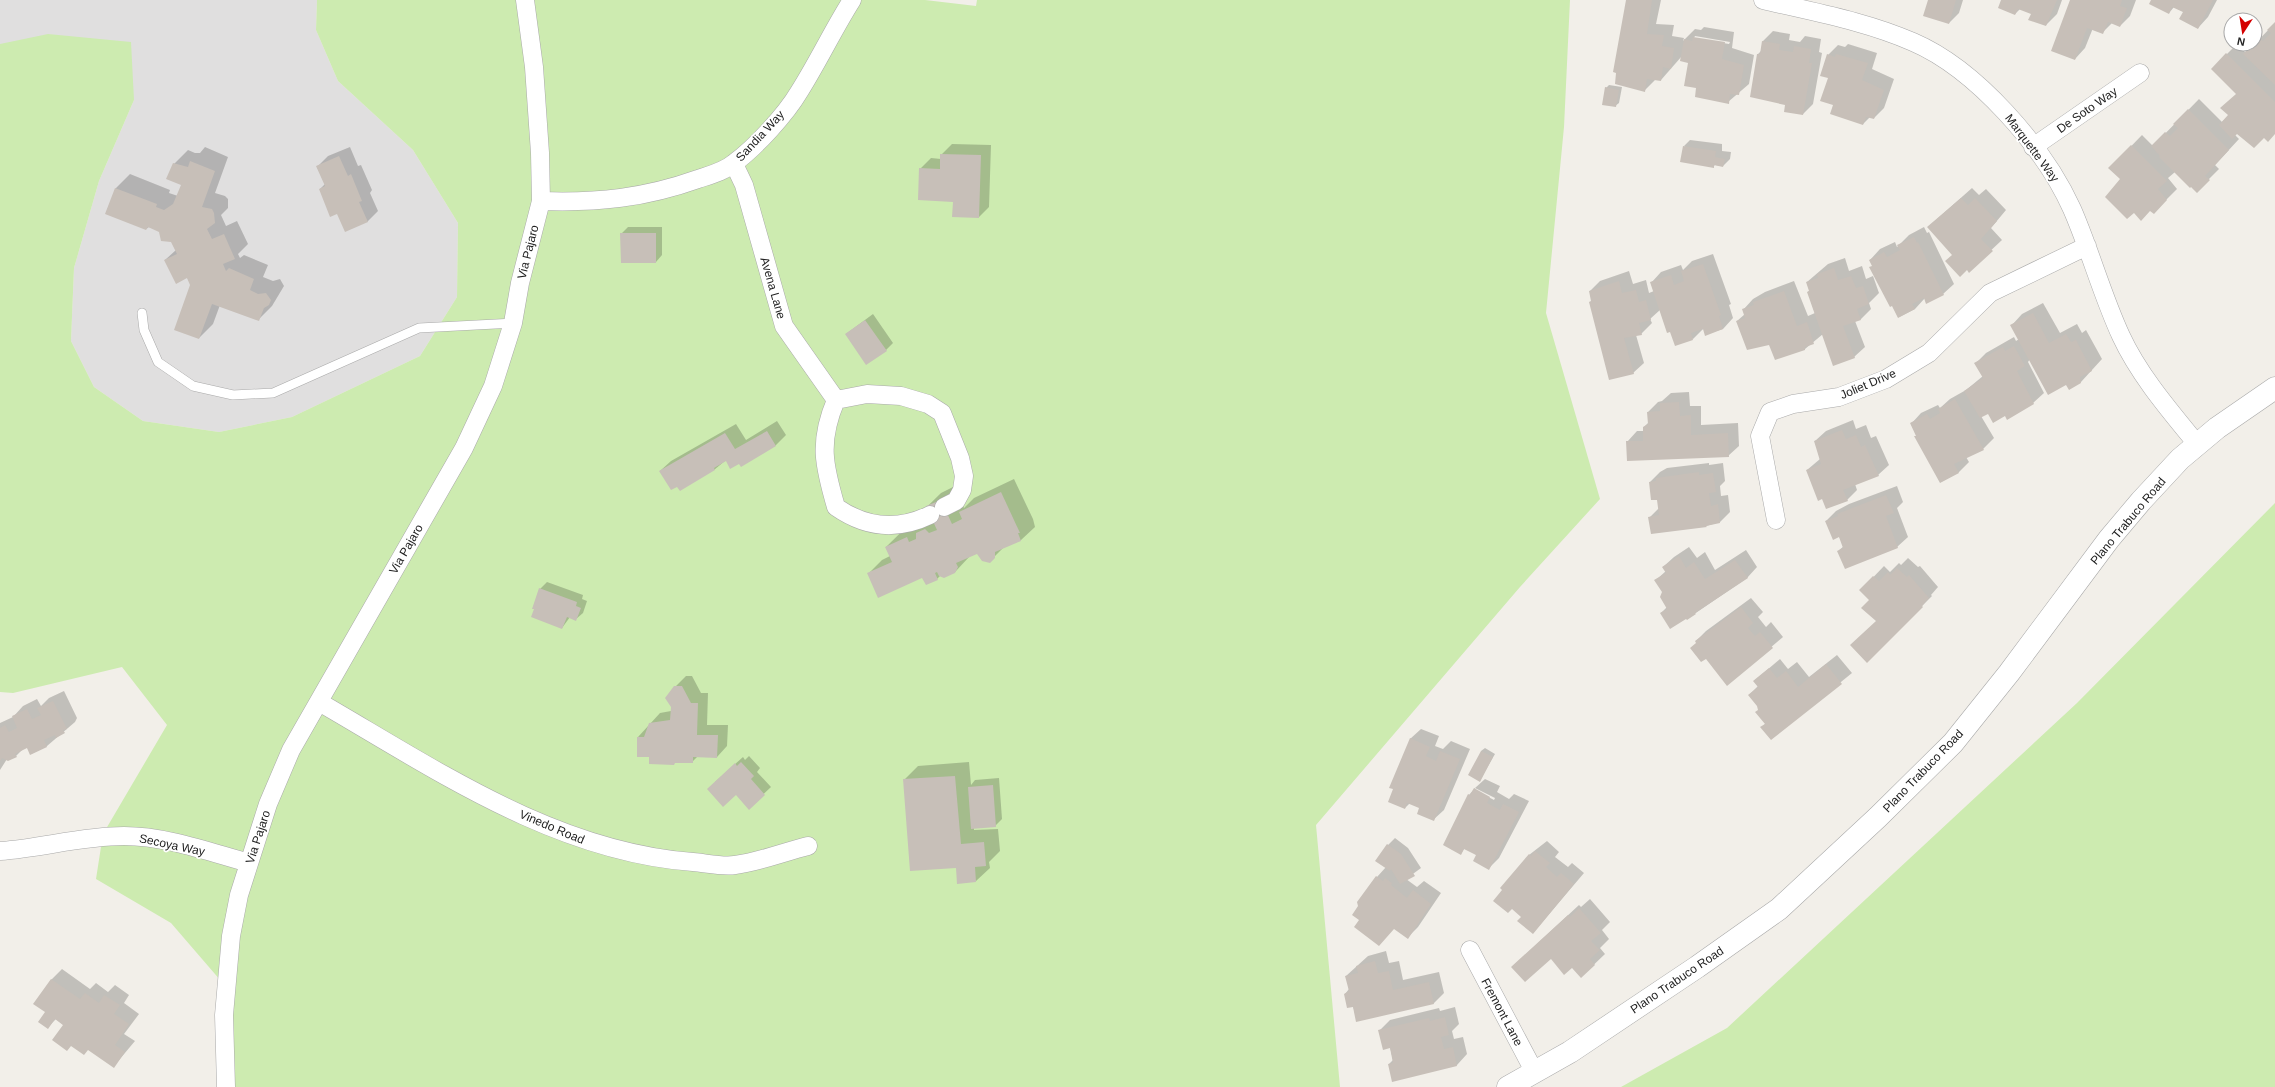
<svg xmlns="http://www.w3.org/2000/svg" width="2275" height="1087" font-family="Arial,sans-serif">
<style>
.residential{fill:#e0dfdf}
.grass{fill:#cdebb0}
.shadow{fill:#0003;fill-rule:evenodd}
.building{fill:#c7bfb8}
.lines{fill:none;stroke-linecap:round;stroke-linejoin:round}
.service-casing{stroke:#a9a9a9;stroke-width:10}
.minor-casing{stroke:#a9a9a9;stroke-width:19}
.tertiary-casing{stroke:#a9a9a9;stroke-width:23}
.service{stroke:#fff;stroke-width:9}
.minor{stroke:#fff;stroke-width:18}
.tertiary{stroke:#fff;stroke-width:22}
.labels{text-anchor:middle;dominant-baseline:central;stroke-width:3.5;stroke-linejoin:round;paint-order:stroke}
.street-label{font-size:12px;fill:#222;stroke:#fff}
</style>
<rect width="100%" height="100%" fill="#f2efe9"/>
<path class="residential" d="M0,0H317L316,30L338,81L413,150L458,223L457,297L420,356L292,417L219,432L143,421L94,387L71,341L74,268L99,181L134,100L0,44Z"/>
<path class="grass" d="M317,0H925L976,6L977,0H1570L1564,127L1546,313L1600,499L1520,587L1316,825L1340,1087H232L221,981L171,923L96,879L103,834L167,725L122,667L13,693L0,692V44L48,34L131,42L134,100L99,181L74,268L71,341L94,387L143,421L219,432L292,417L420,356L457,297L458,223L413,150L338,81L316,30Z
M2275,503V1087H1621L1727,1028L2077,703Z"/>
<path class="shadow" d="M1627,0H1661L1656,24L1674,25L1672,36L1684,38L1683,41L1695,29L1701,30L1704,27L1734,32L1732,48L1754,55L1749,84L1728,102L1697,87L1689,62L1682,56L1661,80H1655L1645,90ZM1695,36L1730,42L1729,44L1694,38Z
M1929,0H1963L1959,13L1949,23Z
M2002,0H2062L2057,14L2046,25L2032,13L2020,9L2015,14Z
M2071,0H2136L2130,16L2120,26L2112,23L2103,32L2093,28L2085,48L2075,59Z
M2152,0H2217L2208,17L2198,28L2184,12L2174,7L2169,13Z
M2275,23V133L2264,136L2237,132L2235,135L2239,139L2215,165L2219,169L2197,191L2175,172L2168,178L2177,189L2154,212L2110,168L2142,135L2153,146L2199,99L2222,122L2229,115L2237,94L2212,69L2237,44L2246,53Z
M1773,31L1790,34L1789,40L1800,42L1805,36L1821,39L1819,52L1822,53L1813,104L1803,114L1786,104L1758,54L1761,51L1763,41Z
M1848,44L1877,53L1872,69L1894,79L1884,108L1874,118L1870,117L1863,124L1834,105L1829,78L1828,55L1838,45L1845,47Z
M1609,85L1622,87L1619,103L1615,106L1606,88Z
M1690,140L1722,144V151L1731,152L1730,159L1723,166L1715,165L1713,167L1684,146Z
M952,144L991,145L989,207L979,217L954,201L920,169L931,158L941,159V155Z
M205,147L228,157L215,193L225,196L228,199V208L221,215L226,226L237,221L248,244L238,254L240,258L244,255L268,265L263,277L273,281L280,279L284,286L272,306L258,320L220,305L213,324L199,338L191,285L187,277L165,260L176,250L172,241L160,231L149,227L146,229L106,213L116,188L130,174L170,190L169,193L178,196L183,184L174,164L188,150L195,153H200Z
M350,147L358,166L361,165L372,190L370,193L378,211L367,222L337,213L320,189L325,184L317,167L328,156Z
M1972,188L1979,195L1986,189L2006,210L1991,228L2002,240L1969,271L1928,227Z
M628,227H662V255L656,262L621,234Z
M1924,227L1927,233L1929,232L1954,284L1943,294L1925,298L1915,309L1899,317L1870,260L1880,249L1895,242L1897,247L1909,235Z
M1713,254L1731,304L1729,305L1733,318L1723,329L1706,334L1704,328L1693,339L1671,331L1660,310L1650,319L1652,323L1641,334L1636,335L1644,363L1633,373L1592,300L1590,291L1600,281L1629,271L1633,284L1646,280L1649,293L1654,291L1651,283L1661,272L1681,265L1683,270L1692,261Z
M1845,258L1849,271L1862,266L1866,279L1873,276L1879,293L1869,303L1871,309L1861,319L1855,321L1865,347L1854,357L1823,334L1805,349L1770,343L1737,321L1745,314L1743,310L1753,299L1765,292L1794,281L1808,316L1815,313L1808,292L1810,290L1807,282L1828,264Z
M2043,303L2060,333L2077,324L2082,333L2086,330L2102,359L2081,382L2067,384L2030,359L2028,362L2044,393L2033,403L2005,415L1988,412L1981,416L1994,438L1983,449L1966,457L1969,462L1959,472L1941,482L1911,424L1921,413L1938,405L1940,408L1950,399L1966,390L1983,376L1976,363L1986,353L2014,337L2016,341L2019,339L2012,325L2022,314Z
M873,314L893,343L886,350L846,334Z
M1689,392L1690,406H1701V425L1738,423L1739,446L1728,456L1627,442L1637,431H1644V427L1648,423V412L1658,402L1662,401L1671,393Z
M1853,420L1856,429L1866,425L1871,438L1876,436L1889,465L1878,475L1855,484L1857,490L1847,500L1807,470L1820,459L1815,441L1826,431Z
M777,421L786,435L775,446L740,462L726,460L714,470L660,471L671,461L736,424L746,440Z
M1709,463V465L1723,463L1725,481L1720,486L1721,496L1728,495L1730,512L1720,522L1706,526L1650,517L1659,508L1658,498L1650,482L1660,472L1667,468Z
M1014,479L1033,519L1035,527L1021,540L1004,547L994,557L978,553L970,556L955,572L941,575L937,579L868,574L882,560L890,556L886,547L941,493L955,486L964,508L974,498Z
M1897,486L1903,502L1897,508L1908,537L1897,547L1838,551L1844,546L1839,536L1826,521L1836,511L1849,504Z
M1689,547L1697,558L1705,552L1715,570L1746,550L1757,567L1747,578L1687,619L1661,613L1667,607L1663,592L1656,580L1666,571L1663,567L1674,557Z
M1908,558L1918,567L1920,566L1938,587L1931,595L1932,596L1867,661L1877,620L1870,600L1861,590L1884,566L1890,572L1899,563L1901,565Z
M547,582L583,595L582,599L587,601L583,613L576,619L570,617L562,628L540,589Z
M1751,598L1763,612L1758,617L1766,627L1771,622L1783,637L1728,684L1696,641L1706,631Z
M1837,655L1852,673L1771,739L1762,727L1766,723L1758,706L1749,695L1758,686L1754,681L1780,659L1788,669L1797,662L1809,677Z
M686,676H692L701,693H708L707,725H728L727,746L717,757L698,756L692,762L650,756L638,737L660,713L671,711L675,687Z
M64,691L77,718L75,722L47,746L31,754L27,747L24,748L16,756L7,759L0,770V723L13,717L23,706L37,699L41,706L49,698Z
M1421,729L1439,736L1435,746L1443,749L1451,741L1470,749L1444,810L1433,820L1421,808L1410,803L1405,808L1410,739Z
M1485,748L1495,754L1480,780L1481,751Z
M749,756L760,768L757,772L771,787L749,808L736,794L715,782L743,757L745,760Z
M969,762L971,785L975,780L999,778L1002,819L995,826L974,828V830L998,829L1000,851L989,862L990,868L976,881L957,867L904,780L918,766Z
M1485,779L1500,786L1497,792L1509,799L1514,794L1529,801L1499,858L1489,868L1477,855L1465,848L1461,853L1469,795L1475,788V790L1494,800L1495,798L1475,788Z
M1395,838L1408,848L1421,868L1406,879L1417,887L1424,881L1441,893L1418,927L1408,937L1395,928L1361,920L1377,877L1386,867L1388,845Z
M1547,841L1559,852L1555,857L1568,867L1572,863L1584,873L1533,933L1523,917L1529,855Z
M1590,899L1610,922L1602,930L1609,939L1600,948L1605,954L1581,977L1572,966L1551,958L1512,967L1579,905L1581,907Z
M1386,951L1389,963L1399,961L1403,980L1439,972L1444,993L1434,1003L1357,1021L1353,1006L1345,994L1349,989L1346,976L1368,956Z
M62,969L90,989L96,983L108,992L115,985L129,995L124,1003L139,1014L124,1034L135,1041L114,1066L56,1019L48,1027L46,1012L51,980Z
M1455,1007L1459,1024L1452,1031L1454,1039L1463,1037L1467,1054L1457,1065L1389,1064L1393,1060L1390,1047L1379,1031L1390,1020L1439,1008L1440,1011Z"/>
<path class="building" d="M1626,0H1652L1647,34L1664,35L1662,46L1674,48L1671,69L1663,67L1661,81L1647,79L1645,92L1615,84L1616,73L1613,72Z
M1928,0H1956L1949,24L1923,16Z
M2001,0H2057L2046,26L2028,20L2031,14L2018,9L2015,15L1998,8Z
M2070,0H2122L2120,6L2127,8L2120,27L2108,22L2103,34L2087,28L2075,60L2051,51Z
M2151,0H2213L2198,29L2179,19L2183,12L2172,7L2169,14L2149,4Z
M2275,22V85L2243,54L2259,38L2263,41L2271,33L2267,30Z
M1693,37L1725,42L1722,59L1744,65L1739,95L1730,94L1729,104L1695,97L1696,88L1684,86L1688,63L1680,61L1684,39L1692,41Z
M1762,41L1780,44L1779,50L1793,52L1794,46L1811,49L1809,63H1812L1803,115L1784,112L1785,105L1750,97L1757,54H1760Z
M2226,53L2275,102V134L2268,142L2264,138L2254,148L2237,134L2232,139L2219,125L2228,115L2220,108L2236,94L2211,69Z
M1827,54L1835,57L1836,54L1868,63L1862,80L1884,90L1874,119L1866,117L1863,125L1830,114L1833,105L1820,101L1828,78L1820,76Z
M1605,87L1619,90L1616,107L1602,105Z
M2188,109L2229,150L2205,176L2210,180L2197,193L2191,187L2190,188L2159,157L2160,156L2151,146L2165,132L2170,136L2178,128L2173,124Z
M2131,145L2167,181L2158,189L2167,200L2154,214L2150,211L2141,221L2134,213L2127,219L2105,197L2120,179L2108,168Z
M1683,146L1716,151L1715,157L1725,159L1723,167L1714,165V168L1680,162Z
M940,154L981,155L979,218L952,217L953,202L918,200L919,168L940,169Z
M339,156L348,176L351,174L362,201L359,202L368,222L345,232L337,214L330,217L319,189L325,186L316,166Z
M190,161L215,171L202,207L212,209L214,213L215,223L207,229L212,239L224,234L235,259L223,264L226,271L229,268L254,279L250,290L258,294L266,293L271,300L269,305L264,308L259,321L212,304L199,339L174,330L190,285L187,278L176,284L164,260L177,254L171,242L161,241L159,232L148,227L146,230L105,214L115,188L157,204L156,207L164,210L173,204L181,185L166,179L173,163L188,167Z
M1961,198L1968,205L1975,198L1997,221L1981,239L1993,251L1969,273L1967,270L1960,277L1945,261L1952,255L1927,227Z
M620,233H656V263H621Z
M1914,237L1917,243L1918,242L1944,295L1926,304L1924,298L1912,304L1915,309L1898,318L1892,306L1890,307L1869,267L1872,266L1869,260L1884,252L1887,257L1900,250L1897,245Z
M1703,264L1721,315L1719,316L1723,329L1705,336L1703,329L1691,333L1693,340L1675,346L1670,332L1667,333L1650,282L1671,275L1674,285L1684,281L1681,271Z
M1834,268L1838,280L1851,276L1856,288L1863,286L1869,304L1857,309L1861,320L1843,326L1855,358L1833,366L1807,292L1809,291L1806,282L1818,278L1817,274Z
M1619,281L1622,293L1636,290L1639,302L1646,300L1651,320L1639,323L1642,335L1624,338L1634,374L1609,380L1589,302L1591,301L1589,291Z
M1784,291L1797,326L1807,322L1814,344L1805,347V350L1775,360L1769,345L1747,350L1736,321L1745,318L1742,309L1754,305L1753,302Z
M2033,313L2049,343L2066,334L2071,342L2076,340L2092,371L2080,377L2081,383L2069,390L2066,385L2048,395L2010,325Z
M865,320L887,351L866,365L845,334Z
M2014,346L2025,366L2017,371L2034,404L2007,420L2005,416L1993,423L1988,414L1980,418L1964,391L1983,378L1974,363L2003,347L2005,351Z
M1955,399L1984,450L1954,464L1959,473L1940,483L1914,436H1916L1910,423L1927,414L1930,419L1940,413L1938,409Z
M1679,402L1680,416L1691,415V435L1728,433L1729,457L1627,461L1626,441H1643V427L1648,424L1647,412L1660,411V403Z
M1842,430L1846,439L1856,435L1861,447L1865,445L1879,476L1843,490L1848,501L1826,509L1822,499L1818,501L1806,470L1821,464L1814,441Z
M767,431L776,446L741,467L739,464L730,469L726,461L714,468L715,470L680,491L677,487L671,490L659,471L725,433L735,449Z
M1699,472V475L1713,473L1716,492L1709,493L1711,506L1718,504L1720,523L1706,526L1707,527L1651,534L1648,517L1659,515L1657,500H1651L1649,482L1656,481V478Z
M1001,492L1020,533H1018L1021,541L995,552V558L990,563L982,561L977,554L956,563L958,567L955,573L944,578L939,576L937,572L935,573L938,580L926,585L922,578L878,598L867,573L892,562L885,547L907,537L909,542L916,539V533L925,529L929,533L937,530L926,506L941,500L952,524L962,519L959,512Z
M1886,495L1894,513L1886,516L1898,548L1845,569L1837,551L1843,548L1839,537L1833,540L1825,521L1838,516L1837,514Z
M1679,556L1686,568L1694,562L1705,579L1735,560L1748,578L1695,613L1696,614L1687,620L1686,619L1670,629L1660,613L1667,609L1660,597L1662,592L1654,580L1666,573L1662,567Z
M1897,568L1907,577L1909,575L1929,598L1922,606L1923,607L1867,663L1850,645L1876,621L1861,608L1869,600L1859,590L1873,576L1879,581L1888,572L1890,575Z
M539,588L577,602L576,606L581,608L576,621L567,617L562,629L531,617L534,609H532Z
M1741,607L1753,623L1748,628L1755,636L1760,632L1773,648L1727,686L1706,659L1701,662L1690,648L1696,643L1695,641Z
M1826,664L1842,684L1771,740L1760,727L1765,724L1755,712L1758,710L1757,706L1748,695L1758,687L1753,681L1769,668L1777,678L1786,671L1798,687Z
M674,686H682L691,703H698L697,735H718L717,758L693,757V763H675L674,765L649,764V757H637V737H644L649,723L670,720L671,707L665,698Z
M53,701L67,729L63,730L65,733L56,738L55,735L44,740L47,747L30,755L27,748L15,754L17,757L8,761L2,758L0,761V728L5,725L9,732L17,728L12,716L27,709L32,719L41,715L37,708Z
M1410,738L1430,747L1426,756L1436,761L1440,751L1460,759L1434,821L1417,814L1419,808L1407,803L1405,809L1388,802L1393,789L1389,788Z
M1481,751L1493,757L1480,782L1468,775Z
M741,762L754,776L751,779L765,795L749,810L736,795L723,807L707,789L735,763L737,766Z
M955,776L961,844L984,842L986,866L975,867L976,882L957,884L956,868L910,871L903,779Z
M993,785L996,827L971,829L968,787Z
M1474,788L1490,797L1487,803L1500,810L1503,804L1519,812L1489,870L1473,861L1476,855L1464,849L1461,855L1443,845L1468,794L1470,795Z
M1387,844L1401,854L1415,876L1400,884L1391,869L1390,871L1375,861Z
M1535,851L1550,863L1546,867L1557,877L1561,873L1574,884L1533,934L1517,921L1521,917L1512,909L1508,913L1493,901L1502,890L1500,888L1529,854L1531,856Z
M1376,876L1383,881L1385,878L1392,883L1391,885L1407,898L1413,890L1431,904L1408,939L1394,929L1379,946L1354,927L1359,920L1352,915L1358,906L1357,902Z
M1579,908L1601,933L1591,941L1600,950L1590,959L1595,965L1581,978L1572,968L1564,975L1551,959L1525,982L1511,967L1568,915L1570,917Z
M1375,961L1378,973L1389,971L1393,990L1429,982L1434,1004L1356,1022L1353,1007L1347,1008L1344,994L1349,991L1345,976L1358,973L1356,966Z
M51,979L80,999L85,993L99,1003L104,995L120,1005L114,1014L129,1024L115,1045L125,1052L114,1068L88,1050L84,1055L71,1046L67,1051L52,1040L63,1025L55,1019L48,1029L38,1022L45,1012L33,1004Z
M1445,1017L1449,1035L1441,1037L1444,1049L1453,1047L1457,1066L1392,1082L1388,1064L1393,1063L1390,1048L1383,1050L1378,1030L1429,1018L1430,1021Z"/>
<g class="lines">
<g class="service-casing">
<path id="service" d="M142,313L144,330L158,362L193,386L233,395L273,393L419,328L513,323"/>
</g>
<g class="minor-casing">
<path id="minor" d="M1763,0C1813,12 1865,21 1913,42C1976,69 2044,147 2072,209C2090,250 2102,295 2121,336C2139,375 2170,411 2197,444
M2033,147L2140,73
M734,164L744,185L784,326L836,400
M541,201C597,203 645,198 698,179C710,175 725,171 734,163C755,148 786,114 799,92C818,62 833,30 852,0
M930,515C897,531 866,528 836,507C824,466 818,442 836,400L867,394L901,396L928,404L942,413L960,458L964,476L962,490L956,501L944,507
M1776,520L1760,436L1770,412L1793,404L1839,397L1886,379L1929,353L1990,293L2087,246
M319,702C435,769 555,852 693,862C706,863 722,867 735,865C759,862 784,852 808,846
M0,851C42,848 82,836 124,836C166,836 209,852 249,863
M1470,950L1535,1073
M226,1087L224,1015L231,936L239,895L268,804L291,750L464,448L493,386L513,323L520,283L541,201L540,153L534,67L525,0"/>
</g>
<g class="tertiary-casing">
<path id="tertiary" d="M1508,1087L1570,1052L1697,967L1779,909L1878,817L1953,743L2009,673L2109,539L2141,501L2180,459L2217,428L2275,388"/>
</g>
<use href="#service" class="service"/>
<use href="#minor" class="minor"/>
<use href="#tertiary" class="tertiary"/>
</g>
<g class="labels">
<g class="street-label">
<text transform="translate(2087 110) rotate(-35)">De Soto Way</text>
<text transform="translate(760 136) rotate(-47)">Sandia Way</text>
<text transform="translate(2032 148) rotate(53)">Marquette Way</text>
<text transform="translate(528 252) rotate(-76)">Via Pajaro</text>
<text transform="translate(773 288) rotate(74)">Avena Lane</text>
<text transform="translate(1868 384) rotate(-23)">Joliet Drive</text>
<text transform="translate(2128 521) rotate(-50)">Plano Trabuco Road</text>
<text transform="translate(406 549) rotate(-60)">Via Pajaro</text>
<text transform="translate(1923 771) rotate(-46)">Plano Trabuco Road</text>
<text transform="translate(552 827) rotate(23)">Vinedo Road</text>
<text transform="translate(258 837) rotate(-72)">Via Pajaro</text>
<text transform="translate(172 845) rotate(12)">Secoya Way</text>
<text transform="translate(1677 980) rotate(-34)">Plano Trabuco Road</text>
<text transform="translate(1502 1012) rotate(62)">Fremont Lane</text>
</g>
</g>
<g transform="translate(2243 32) rotate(192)"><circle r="19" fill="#ffffff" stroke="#a7a7a7"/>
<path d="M0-3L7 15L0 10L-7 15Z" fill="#d40000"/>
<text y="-6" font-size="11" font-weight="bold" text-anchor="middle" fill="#222222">N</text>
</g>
</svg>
